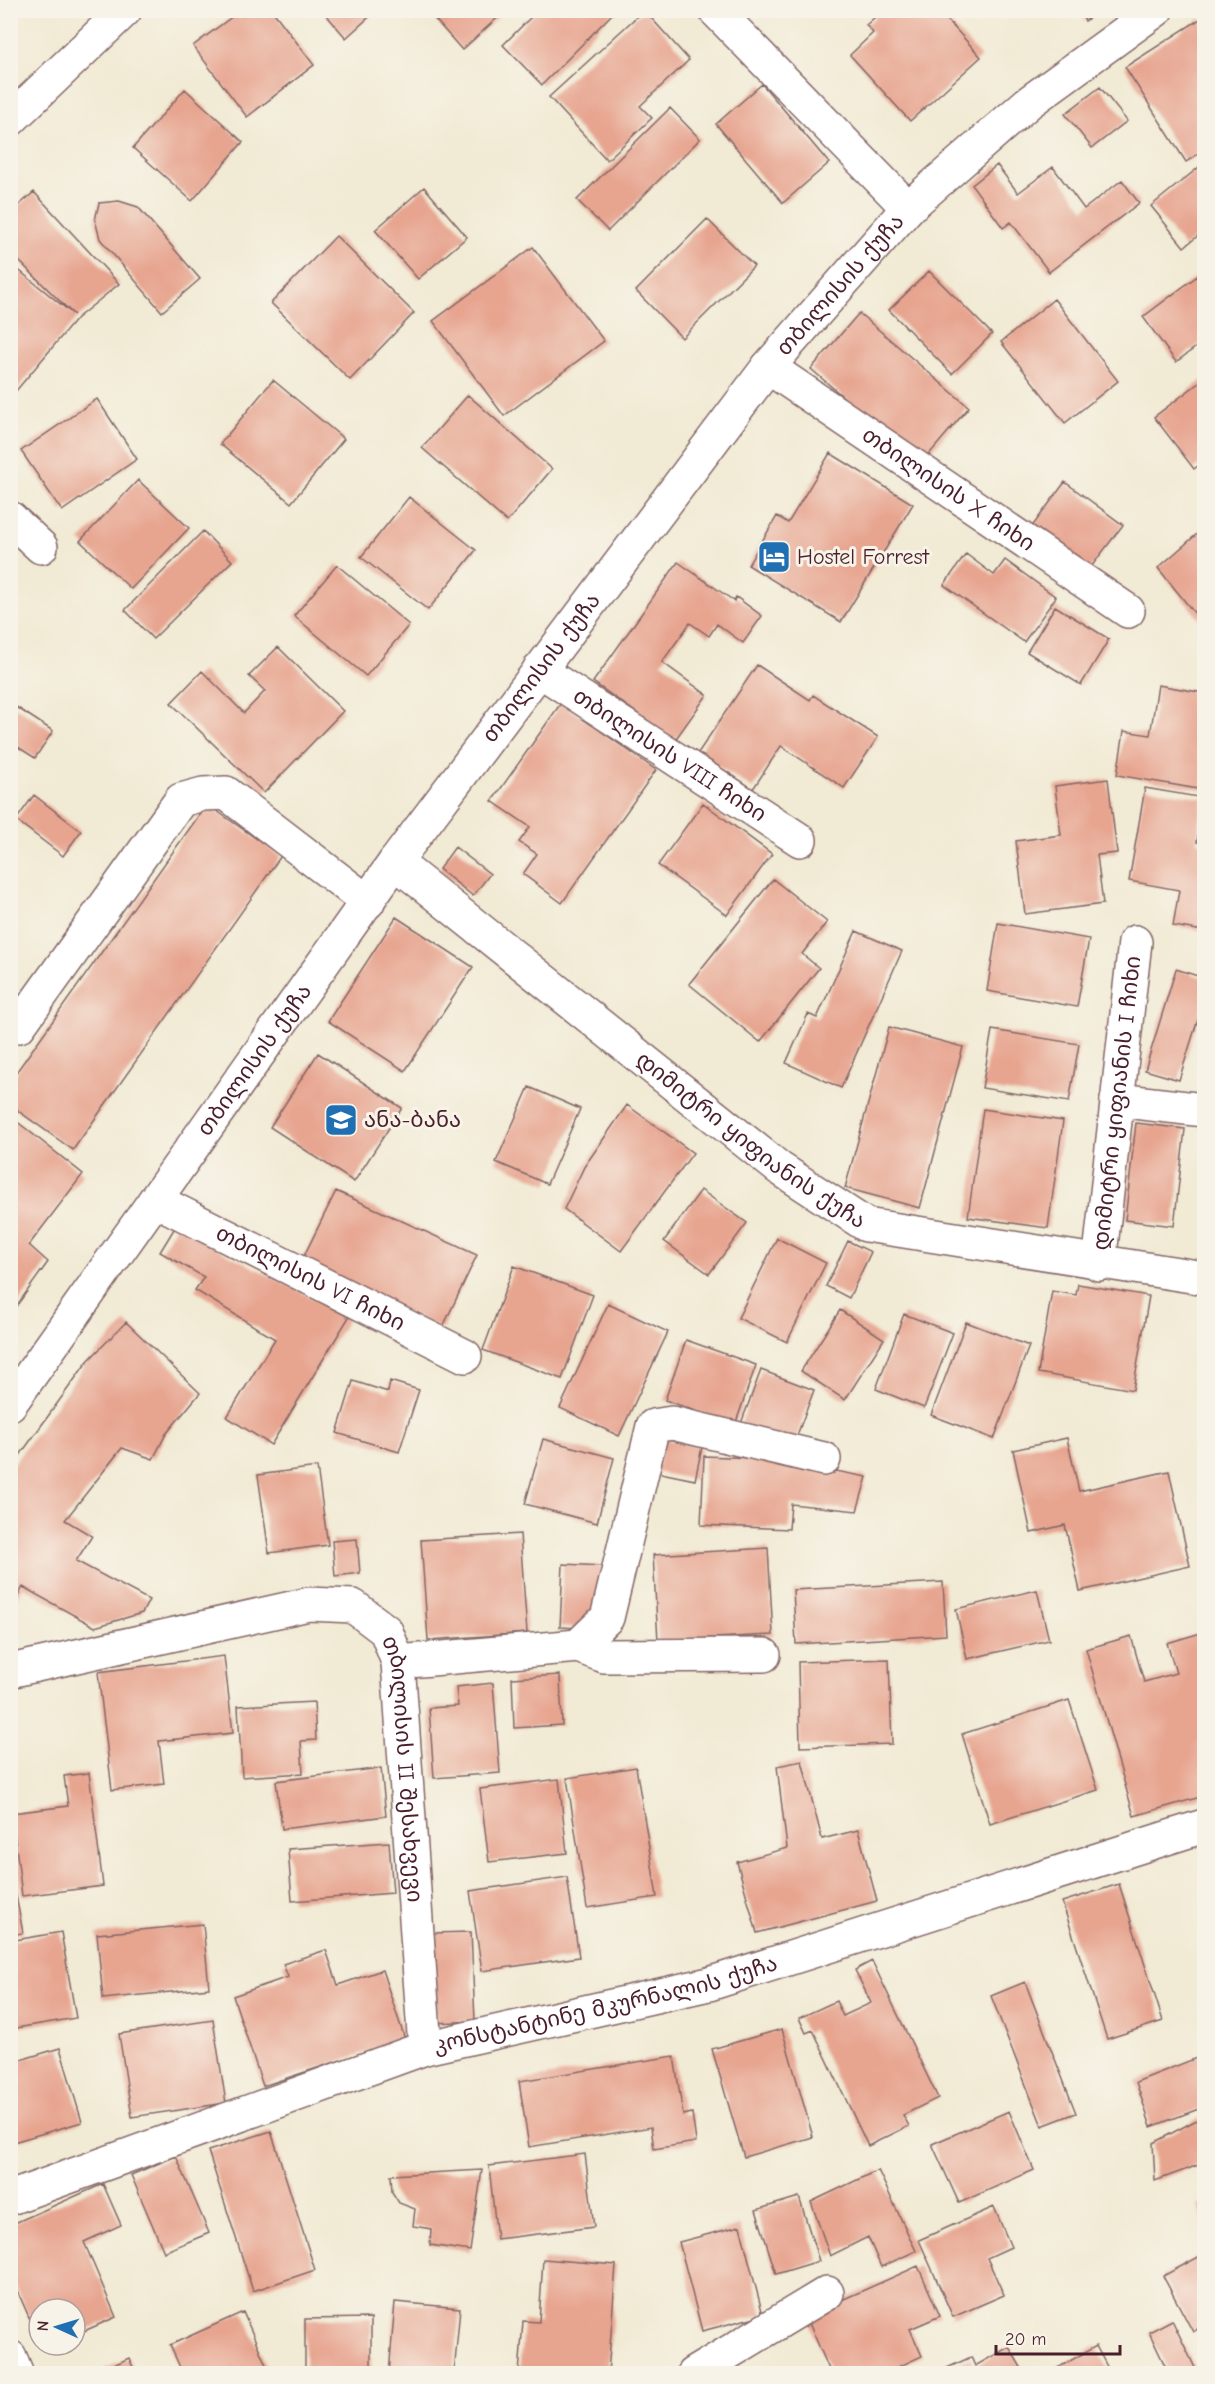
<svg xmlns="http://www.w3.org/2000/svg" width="1215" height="2384" font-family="'Comic Neue','Noto Sans Georgian',sans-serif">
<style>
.building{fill:#e7a590}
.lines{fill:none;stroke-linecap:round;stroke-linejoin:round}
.minor-casing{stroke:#846666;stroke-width:36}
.major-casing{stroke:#846666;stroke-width:36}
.minor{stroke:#fff;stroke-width:33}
.major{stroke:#fff;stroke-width:33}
.labels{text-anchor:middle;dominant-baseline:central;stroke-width:6;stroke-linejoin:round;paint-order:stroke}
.street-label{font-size:22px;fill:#4a1f2b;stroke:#f7f3e8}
.poi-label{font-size:22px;fill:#4a1f2b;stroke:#f7f3e8;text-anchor:start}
</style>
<rect width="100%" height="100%" fill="#f7f3e8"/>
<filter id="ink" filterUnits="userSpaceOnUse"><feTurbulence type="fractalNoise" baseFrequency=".0167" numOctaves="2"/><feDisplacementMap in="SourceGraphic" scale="12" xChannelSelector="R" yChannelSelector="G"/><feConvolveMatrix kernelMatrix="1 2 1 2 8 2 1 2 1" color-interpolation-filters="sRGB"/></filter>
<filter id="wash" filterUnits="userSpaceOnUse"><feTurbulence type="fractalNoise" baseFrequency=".008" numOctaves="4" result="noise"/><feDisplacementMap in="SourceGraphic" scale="24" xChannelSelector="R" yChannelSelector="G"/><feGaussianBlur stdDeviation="1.35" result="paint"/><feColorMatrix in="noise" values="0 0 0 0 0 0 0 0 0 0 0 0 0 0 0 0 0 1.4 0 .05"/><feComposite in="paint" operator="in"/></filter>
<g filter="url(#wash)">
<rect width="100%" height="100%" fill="#f1ead4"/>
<g id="blocks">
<path class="building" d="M241,10H272L314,65L247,117L193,46Z
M322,10H377L346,38Z
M441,10H506L462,50L433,17Z
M538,10H616L542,85L503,45Z
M644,10L689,60L640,106L652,118L607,160L549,97Z
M883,10H946L942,14L981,57L910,121L850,55L873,33L866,25Z
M1080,10H1100L1085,21Z
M1200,19L1204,26V150L1186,162L1125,67Z
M762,84L829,163L783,203L716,124Z
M1100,87L1127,121L1092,148L1065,114Z
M185,89L243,142L192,201L133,148Z
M670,108L700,139L608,231L577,200Z
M1204,163V231L1184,247L1151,206Z
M997,165L1018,193L1053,167L1084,209L1122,180L1139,203L1049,272L1011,222L1003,228L972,185Z
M424,187L467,237L418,279L375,230Z
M34,192L119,284L77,318L15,392L10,388V263L74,315L10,252V213Z
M119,201L138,207L200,279L162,312L100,239L95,220L99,203Z
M707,219L754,266L682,338L636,291Z
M336,236L414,313L350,380L271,303Z
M533,247L604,341L504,416L433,321Z
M929,271L992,334L952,374L889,310Z
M1204,271V341L1176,362L1143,317Z
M1054,299L1118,381L1065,423L1001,342Z
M859,313L969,407L921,464L811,369Z
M1204,379V461L1194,469L1154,417Z
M273,380L344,439L291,503L220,444Z
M468,395L552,469L507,522L422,448Z
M97,399L137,459L62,511L21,451Z
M830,453L913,504L841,622L748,565L777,516L788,523Z
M138,480L189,528L131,589L80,541Z
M1065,482L1123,525L1088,571L1031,528Z
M409,497L476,550L428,610L361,557Z
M1204,528V625L1158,568Z
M203,531L232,561L153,639L125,610Z
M966,554L994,575L1005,560L1056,597L1024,642L944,585Z
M678,562L734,601L736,597L762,616L743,643L717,624L709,636L690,623L662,662L707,695L675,740L593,682Z
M337,565L409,625L366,676L294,616Z
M1055,606L1109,639L1081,685L1027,652Z
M278,647L343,711L264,793L171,703L202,671L244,713L265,691L249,676Z
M757,665L810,700L813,695L878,737L844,788L781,746L753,789L698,753Z
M1158,685L1204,693V790L1117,775L1124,731L1150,735Z
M10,703L53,731L35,758L10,742Z
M561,703L656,770L562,903L523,874L537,854L519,842L530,827L492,801Z
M1108,779L1117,853L1097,855L1103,904L1025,914L1016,841L1061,835L1055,786Z
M1145,788L1204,798L1197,842L1204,843V931L1173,926L1179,890L1129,881Z
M34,795L81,831L63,856L16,820Z
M703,803L772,854L727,915L658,865Z
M207,804L281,856L73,1150L10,1105V1081Z
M455,847L490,874L473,896L439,869Z
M773,879L827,922L802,954L819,968L760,1042L689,984Z
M396,917L473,967L405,1071L328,1021Z
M998,923L1089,939L1077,1007L987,991Z
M856,931L902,951L841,1088L786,1063L808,1014L817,1018Z
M1176,969L1204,978V1000L1179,1080L1145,1070Z
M889,1027L963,1047L920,1208L845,1188Z
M992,1030L1079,1044L1069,1102L982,1088Z
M318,1053L402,1108L354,1182L270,1127Z
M529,1087L580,1109L547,1184L496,1162Z
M627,1105L693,1153L621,1251L564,1209L584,1167Z
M983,1109L1063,1121L1048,1228L968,1217Z
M10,1116L83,1174L29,1245L48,1262L10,1315Z
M1136,1123L1185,1129L1174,1226L1125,1220Z
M701,1190L747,1223L709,1274L664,1241Z
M336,1191L477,1255L442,1329L300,1264Z
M177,1224L220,1250L349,1317L271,1445L227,1417L275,1339L195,1290L204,1277L160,1252Z
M777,1238L826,1263L787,1342L738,1318Z
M848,1241L871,1252L849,1298L826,1286Z
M514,1266L593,1295L562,1379L483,1350Z
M1078,1284L1149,1296L1133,1390L1038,1373L1052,1291L1076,1295Z
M608,1304L668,1332L619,1436L560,1408Z
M840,1310L884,1339L845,1400L801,1371Z
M904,1314L953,1333L924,1408L876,1389Z
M126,1322L200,1393L166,1434L153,1459L122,1448L65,1520L92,1536L76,1561L149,1600L142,1613L95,1627L23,1587L10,1611V1469L87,1362Z
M966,1322L1029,1346L994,1439L931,1415Z
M686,1340L756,1365L735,1425L665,1400Z
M761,1370L814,1390L793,1446L740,1426Z
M353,1381L388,1392L390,1381L419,1390L399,1452L337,1433Z
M1067,1438L1079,1491L1169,1471L1190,1566L1080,1591L1065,1525L1031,1533L1013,1450Z
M543,1439L614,1458L597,1523L525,1504Z
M664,1439L702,1447L695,1480L656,1472Z
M704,1456L774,1459L867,1477L857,1511L791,1504L789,1529L701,1525Z
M317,1467L328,1545L269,1553L258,1475Z
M520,1534L527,1633L428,1640L421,1540Z
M357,1539L360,1573L335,1576L332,1541Z
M768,1548L773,1635L658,1641L653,1555Z
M563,1564L602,1566L595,1610L578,1628L560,1627Z
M943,1582L946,1635L796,1644L793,1590Z
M1037,1590L1049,1640L967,1659L956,1609Z
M1204,1632V1796L1134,1816L1086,1649L1131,1636L1144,1682L1176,1673L1167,1643Z
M224,1656L233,1733L159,1741L164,1784L112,1790L98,1672Z
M889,1659L892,1744L800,1747L798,1662Z
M560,1675L562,1725L514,1728L512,1678Z
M493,1683L500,1773L434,1778L429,1708L458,1706L456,1687Z
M1069,1700L1098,1790L990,1824L962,1734Z
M314,1702L316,1740L301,1741L303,1773L242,1777L238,1706Z
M802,1761L822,1839L858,1830L877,1901L757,1933L737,1862L787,1848L777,1766Z
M636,1767L657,1897L587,1908L567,1778Z
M381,1768L386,1816L282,1829L276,1781Z
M89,1773L103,1886L22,1896L12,1813L68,1806L64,1776Z
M559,1779L567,1853L489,1862L480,1789Z
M389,1842L393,1893L292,1901L288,1849Z
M10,1863L23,1933L10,1935Z
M567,1877L579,1957L482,1971L470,1891Z
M1119,1884L1163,2021L1107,2039L1062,1902Z
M203,1924L209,1988L103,1999L97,1934Z
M61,1932L76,2018L10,2029V1941Z
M471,1932L475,2021L436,2023L433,1933Z
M326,1950L338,1985L382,1970L405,2039L263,2086L233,1996L288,1977L283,1964Z
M872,1961L938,2098L903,2115L909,2126L868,2146L813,2030L806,2033L799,2018L836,2001L843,2016L871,2003L855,1970Z
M1025,1982L1076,2113L1042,2126L991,1996Z
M213,2020L226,2103L132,2117L119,2034Z
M782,2029L813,2137L744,2157L712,2049Z
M60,2048L82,2122L10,2143V2063Z
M1204,2055V2107L1151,2127L1136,2082Z
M674,2056L683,2115L692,2113L696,2142L654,2149L651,2127L529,2147L519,2081Z
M1009,2111L1034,2170L959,2203L932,2144Z
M1204,2116V2163L1155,2181L1153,2143Z
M271,2131L315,2270L253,2291L208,2151Z
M585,2154L594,2227L497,2239L489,2166Z
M176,2156L209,2233L164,2252L131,2175Z
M482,2170L470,2251L430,2245L431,2229L413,2226L415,2209L399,2203L392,2192L391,2175Z
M878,2170L916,2251L881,2267L868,2237L830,2256L811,2202Z
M103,2184L121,2225L84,2242L116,2317L75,2335V2309H39V2340L10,2274V2225Z
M799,2197L819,2261L776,2274L756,2210Z
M1204,2204V2222L1198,2206Z
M994,2207L1011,2247L987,2258L1004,2295L953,2317L919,2240Z
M740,2226L763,2315L702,2331L679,2242Z
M1204,2254V2325L1193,2332L1163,2276Z
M543,2259L616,2265L608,2374H519L523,2321L539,2322Z
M918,2266L940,2316L910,2329L922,2356L883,2374H831L806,2316Z
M395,2302L460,2308L454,2374H389Z
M243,2312L270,2374H183L170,2345Z
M371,2318V2374H305V2319Z
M1172,2320L1198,2374H1169L1149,2332Z
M1096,2346L1111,2374H1047Z
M1009,2347L1025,2374H934L971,2357L975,2366Z
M129,2358L136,2374H94Z"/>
</g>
</g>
<g filter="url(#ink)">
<use href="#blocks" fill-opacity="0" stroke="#846666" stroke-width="1.5"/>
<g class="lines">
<g class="minor-casing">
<g id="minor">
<path d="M715,10L908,208"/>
<path id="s1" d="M768,367L1128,611"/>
<path d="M10,518L41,547"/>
<path id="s2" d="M539,670L800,840"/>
<path id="s3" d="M395,862L779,1168L866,1225L1204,1278"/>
<path d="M19,1026L181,800L203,794L226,793L368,902"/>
<path d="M1117,1100L1204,1110"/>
<path id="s4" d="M155,1200L465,1356"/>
<path id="s5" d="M1099,1264L1135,942"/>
<path id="s6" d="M10,1404L395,862L768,367L908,208L1028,103L1156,10"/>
<path d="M578,1646L607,1618L653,1426L672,1423L824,1459"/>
<path d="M398,1662L578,1646L604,1656L764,1655"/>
<path id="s7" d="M10,1671L309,1604L353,1606L386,1631L398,1662L425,2048"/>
<path id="s8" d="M10,2198L425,2048L709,1984L1204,1826"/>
<path d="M10,2357L17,2374"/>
<path d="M693,2374L827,2293"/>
</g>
</g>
<g class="major-casing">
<path id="major" d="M10,120L125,10"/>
</g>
<use href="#minor" class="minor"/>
<use href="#major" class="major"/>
</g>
</g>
<defs>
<g id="hotel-square" transform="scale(1.725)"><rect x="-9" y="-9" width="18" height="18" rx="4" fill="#1f6fb2" stroke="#f7f3e8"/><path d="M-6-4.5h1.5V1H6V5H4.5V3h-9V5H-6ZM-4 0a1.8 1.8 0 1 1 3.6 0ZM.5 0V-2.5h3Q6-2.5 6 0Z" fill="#fff"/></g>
<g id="school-square" transform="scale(1.725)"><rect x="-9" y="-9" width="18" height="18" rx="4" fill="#1f6fb2" stroke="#f7f3e8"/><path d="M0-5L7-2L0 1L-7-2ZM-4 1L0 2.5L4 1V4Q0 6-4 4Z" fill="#fff"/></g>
</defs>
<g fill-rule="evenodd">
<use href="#hotel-square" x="774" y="557"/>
<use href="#school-square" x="341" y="1120"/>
</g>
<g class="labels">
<g class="street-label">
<text stroke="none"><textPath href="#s6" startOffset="1394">თბილისის ქუჩა</textPath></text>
<text stroke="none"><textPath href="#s1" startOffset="218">თბილისის X ჩიხი</textPath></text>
<text stroke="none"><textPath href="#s6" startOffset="908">თბილისის ქუჩა</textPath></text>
<text stroke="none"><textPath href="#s2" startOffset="156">თბილისის VIII ჩიხი</textPath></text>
<text stroke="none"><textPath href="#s6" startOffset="422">თბილისის ქუჩა</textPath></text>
<text stroke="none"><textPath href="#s5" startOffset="162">დიმიტრი ყიფიანის I ჩიხი</textPath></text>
<text stroke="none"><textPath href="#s3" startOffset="452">დიმიტრი ყიფიანის ქუჩა</textPath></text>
<text stroke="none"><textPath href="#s4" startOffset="174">თბილისის VI ჩიხი</textPath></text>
<text stroke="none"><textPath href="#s7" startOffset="532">თბილისის II შესახვევი</textPath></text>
<text stroke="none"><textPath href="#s8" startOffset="627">კონსტანტინე მკურნალის ქუჩა</textPath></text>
</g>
<g class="poi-label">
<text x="797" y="557">Hostel Forrest</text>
<text x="364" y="1120">ანა-ბანა</text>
</g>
</g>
<rect width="1215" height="2384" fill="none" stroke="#f7f3e8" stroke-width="36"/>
<g transform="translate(57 2327) rotate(274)"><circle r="28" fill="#f7f3e8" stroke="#b29e9c" stroke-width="1.5"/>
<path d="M0-4.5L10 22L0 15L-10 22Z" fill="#1f6fb2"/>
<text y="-9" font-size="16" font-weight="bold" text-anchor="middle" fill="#4a1f2b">N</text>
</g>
<path d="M996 2345v9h124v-9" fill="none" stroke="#4a1f2b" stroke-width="3"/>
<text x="1005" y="2345" font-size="18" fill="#4a1f2b" stroke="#f7f3e8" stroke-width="4.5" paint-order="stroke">20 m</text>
</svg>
